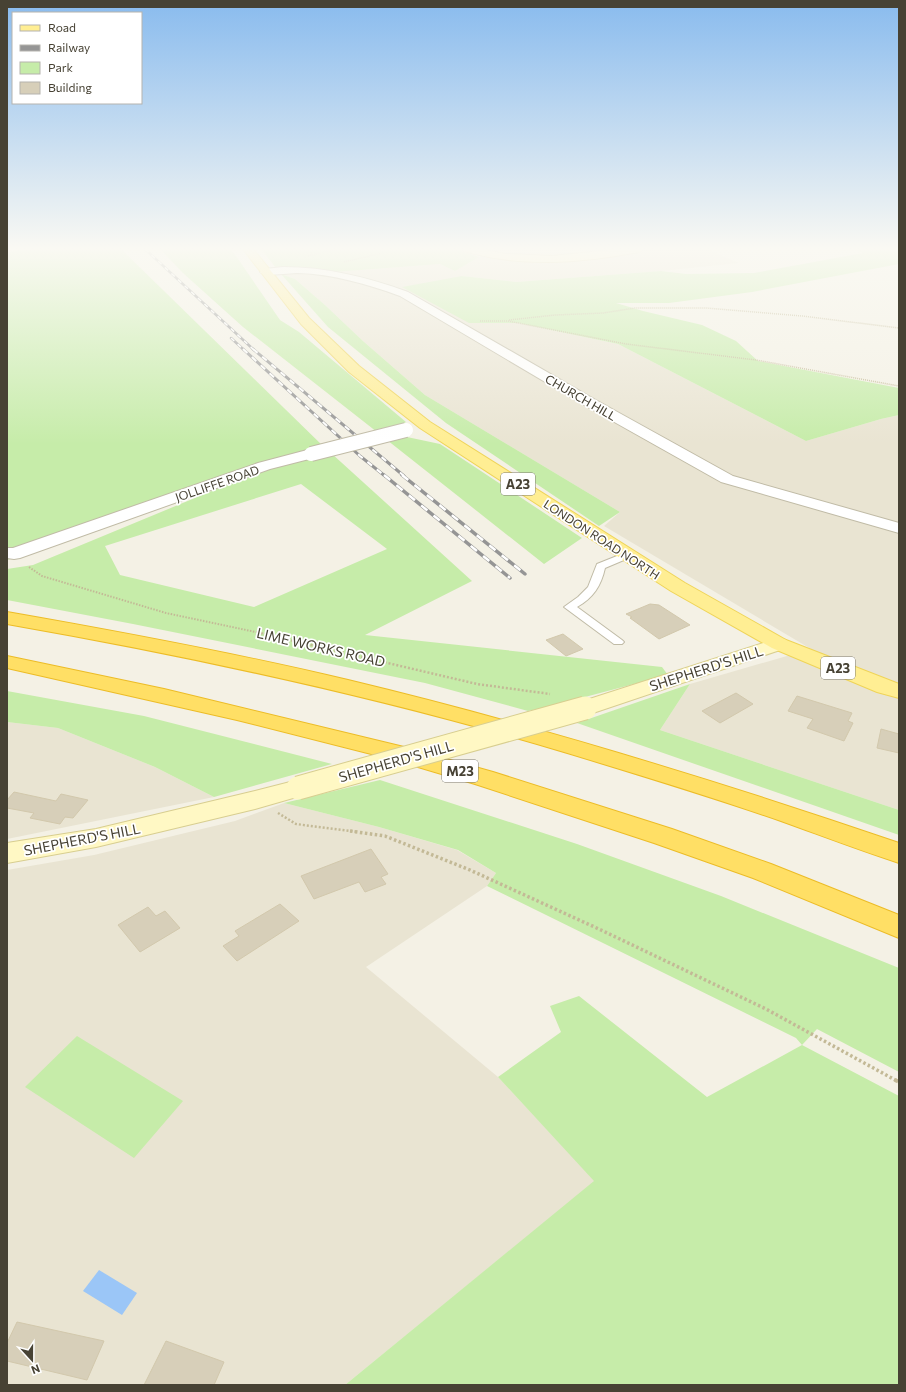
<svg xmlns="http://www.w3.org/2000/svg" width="906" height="1392" font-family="Commissioner,sans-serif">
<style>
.residential{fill:#e9e4d2}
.green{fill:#c6eca9;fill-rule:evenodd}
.water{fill:#9bc6f7}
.building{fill:#d7cfb9;stroke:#d2c8ac}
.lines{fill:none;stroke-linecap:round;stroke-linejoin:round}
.lane-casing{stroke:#c0bba6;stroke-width:2}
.street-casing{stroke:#c0bba6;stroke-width:2}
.secondary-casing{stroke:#d8ce90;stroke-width:2}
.primary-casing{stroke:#efd458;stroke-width:2}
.highway-casing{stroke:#ecbc27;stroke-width:2}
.path-far4{stroke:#c3b996;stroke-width:1.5;stroke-dasharray:1 1;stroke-linecap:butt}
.path-far3{stroke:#c3b996;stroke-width:2;stroke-dasharray:1.5 1.5;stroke-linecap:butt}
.path-far2{stroke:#c3b996;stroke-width:2.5;stroke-dasharray:2 2;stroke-linecap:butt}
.path-far1{stroke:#c3b996;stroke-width:3.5;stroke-dasharray:2.5 2.5;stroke-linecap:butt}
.path{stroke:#c3b996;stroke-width:4;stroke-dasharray:3.5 3.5;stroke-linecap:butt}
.lane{fill:#fff;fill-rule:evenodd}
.street{fill:#fff;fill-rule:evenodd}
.secondary{fill:#fff8c4;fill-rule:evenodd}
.primary{fill:#ffee93;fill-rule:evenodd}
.highway{fill:#ffdf65;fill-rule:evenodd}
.rail-far2-casing{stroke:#959595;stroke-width:2.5}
.rail-far1-casing{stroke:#959595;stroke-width:3}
.rail-casing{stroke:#959595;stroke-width:3.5}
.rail-far2{stroke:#fff;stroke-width:1.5;stroke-dasharray:4.5;stroke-linecap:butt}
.rail-far1{stroke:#fff;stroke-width:2;stroke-dasharray:6;stroke-linecap:butt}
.rail{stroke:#fff;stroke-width:2.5;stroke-dasharray:8;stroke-linecap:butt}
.street-bridge-casing{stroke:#c0bba6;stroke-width:16;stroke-linecap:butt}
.secondary-bridge-casing{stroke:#d8ce90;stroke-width:25;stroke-linecap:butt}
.street-bridge{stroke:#fff;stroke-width:14}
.secondary-bridge{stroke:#fff8c4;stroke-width:23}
.labels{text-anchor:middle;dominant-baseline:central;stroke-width:3.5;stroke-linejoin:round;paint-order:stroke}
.far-street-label{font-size:12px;fill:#474234;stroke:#fff}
.shield{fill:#fff;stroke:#7e7b71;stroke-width:1}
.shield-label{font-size:13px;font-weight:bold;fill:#474234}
.street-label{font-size:14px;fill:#474234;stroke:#fff}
</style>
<rect width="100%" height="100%" fill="#f4f1e5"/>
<path class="residential" d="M475,249H706L739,263L661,271L516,282L462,276L469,323H518L618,344L806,441L881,419L899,415V810L660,730L690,684L811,649L604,526L620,512L425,395L363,341L325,305L295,279L281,274L302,267L334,272L440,264L455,271L486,253Z
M7,722L58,728L155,767L214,797L7,839Z
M284,803L379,827L457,850L496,873L487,886L366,967L498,1077L595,1181L345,1385H7V870L94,855L235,821Z"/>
<path class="green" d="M36,249H121L324,447L30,553L7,560V252Z
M160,249H229L234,253L280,320L299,332L406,422L396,428L377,432L243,327L183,273Z
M261,249H456L479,257L455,271L440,264L334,272L302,267L276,268Z
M854,249H899V264L752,292L669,303H616L643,311L702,325L736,341L758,361L899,388V415L881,419L806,441L618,344L518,323H469L402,287L462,276L516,282L661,271L686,274L754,273L863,253Z
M281,274L295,279L325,305L363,341L425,395L620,512L599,526L446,423L328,327Z
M407,437L440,444L582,538L544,564L387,440Z
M331,453L472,581L365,635L662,667L668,675L551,706L528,711L425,683L133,624L7,600V569L33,565L265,469ZM301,484L387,549L254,607L120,575L105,546Z
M690,684L660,730L899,810V835L577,723Z
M7,691L144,716L332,764L214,797L155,767L58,728L7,722Z
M380,780L577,844L721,896L899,968V1072L817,1029L802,1045L899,1096V1385H345L594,1181L498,1077L561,1032L550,1006L579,996L707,1097L802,1045L796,1038L487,886L496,873L458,850L379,827L284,803Z
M77,1036L183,1101L134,1158L25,1087Z"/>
<path class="water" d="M99,1270L137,1293L122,1315L83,1291Z"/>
<path class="building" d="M650,604L659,605L690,625L659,639L630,618L632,617L626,614Z
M563,634L583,649L566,656L546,640Z
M736,693L753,704L720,723L702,711Z
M797,696L852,713L848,721L853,723L844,741L807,728L813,719L788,711Z
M881,729L899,734V753L877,748Z
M14,792L56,801L61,794L88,800L73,818L65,817L60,824L30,818L34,813L7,808V800Z
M371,849L388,874L381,877L386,884L365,892L359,882L314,899L301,876Z
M280,904L299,921L237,961L223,946L239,936L235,931Z
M148,907L156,916L165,911L180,928L140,952L118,925Z
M17,1322L104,1341L87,1380L7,1361V1343Z
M166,1341L224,1362L214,1385H144Z"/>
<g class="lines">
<g class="lane-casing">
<path id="lane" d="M627,552L631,553L632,555L631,557L605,568C601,586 593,598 577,607L622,640L624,642L622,644H614L564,607L578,597L588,587L597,564Z"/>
</g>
<g class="street-casing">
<path id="street" d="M283,267C327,267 367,277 408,292L594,399L733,476L899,523V533L721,482L584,405L400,296C367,284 333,274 298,273C290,273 264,277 260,272L265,269Z
M311,449L317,451L319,454L317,457L270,469L20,558L14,559L7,558V548H13L258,463Z"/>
</g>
<g class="secondary-casing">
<path id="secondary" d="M463,249H480L506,254L552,256L621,249H644L639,252C581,263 521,268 464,251Z
M779,638L786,640L789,644L786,648L593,713L585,715L577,713L574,708L577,703Z
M298,780L307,782L310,788L307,794L255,809L96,847L7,863V843L96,829L255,791Z"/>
</g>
<g class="primary-casing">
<path id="primary" d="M243,249H253L309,318L359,366L430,422L685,583L786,640L899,684V698L877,692L772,648L671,591L420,428L349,372L301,324Z"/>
</g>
<g class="highway-casing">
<path id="highway" d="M7,612C121,632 235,653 348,680C535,725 718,781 899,843V863C859,850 820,835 781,821C709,796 636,774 564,752C381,697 195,657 7,624Z
M7,656L164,689L404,747L493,772L672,829L771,864L899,915V938L753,878L654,843L475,784L391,759L237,720L7,668Z"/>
</g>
<path class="path-far4" d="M311,255L312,249
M308,256L336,249
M344,262L382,253L385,249
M509,320L555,315L603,313L635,308H706L802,316L899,328
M480,321H508L626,344L756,360L899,386"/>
<path class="path-far3" d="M29,567L42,576L166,613L265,634"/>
<path class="path-far2" d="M260,633L477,684L550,694
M278,813L296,824L358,832"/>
<path class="path-far1" d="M350,831L385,836L470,870L601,930L766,1009L897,1081"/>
<path class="path" d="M895,1080L899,1082"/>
<use href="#lane" class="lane"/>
<use href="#street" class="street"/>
<use href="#secondary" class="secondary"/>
<use href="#primary" class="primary"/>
<use href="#highway" class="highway"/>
<g class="rail-far2-casing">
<path id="rail-far2" d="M145,249L254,350
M231,338L244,350"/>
</g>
<g class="rail-far1-casing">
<path id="rail-far1" d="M243,349L360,456L385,476
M253,349L404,476"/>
</g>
<g class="rail-casing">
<path id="rail" d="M384,475L510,578
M402,475L525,574"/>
</g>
<use href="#rail-far2" class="rail-far2"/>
<use href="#rail-far1" class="rail-far1"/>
<use href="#rail" class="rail"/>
<g class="street-bridge-casing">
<path id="street-bridge" d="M311,454L406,430"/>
</g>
<g class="secondary-bridge-casing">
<path id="secondary-bridge" d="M298,788L585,708"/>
</g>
<use href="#street-bridge" class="street-bridge"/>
<use href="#secondary-bridge" class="secondary-bridge"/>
</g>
<linearGradient id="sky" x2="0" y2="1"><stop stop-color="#89bbee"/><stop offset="0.56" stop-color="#faf9f3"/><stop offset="1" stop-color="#faf9f3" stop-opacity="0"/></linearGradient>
<rect width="906" height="444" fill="url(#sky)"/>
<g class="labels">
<g class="far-street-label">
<text transform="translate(581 397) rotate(30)">CHURCH HILL</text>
<text transform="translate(217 483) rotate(-19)">JOLLIFFE ROAD</text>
<text transform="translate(602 539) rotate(33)">LONDON ROAD NORTH</text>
</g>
<g class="shield">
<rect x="501" y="473" width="34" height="22" rx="3"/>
<rect x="821" y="657" width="34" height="22" rx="3"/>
<rect x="442" y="760" width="36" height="22" rx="3"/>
</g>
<g class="shield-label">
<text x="518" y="484">A23</text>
<text x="838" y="668">A23</text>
<text x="460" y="771">M23</text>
</g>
<g class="street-label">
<text transform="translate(321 647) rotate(13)">LIME WORKS ROAD</text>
<text transform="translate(706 668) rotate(-18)">SHEPHERD'S HILL</text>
<text transform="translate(396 761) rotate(-16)">SHEPHERD'S HILL</text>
<text transform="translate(82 839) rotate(-11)">SHEPHERD'S HILL</text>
</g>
</g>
<rect width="906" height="1392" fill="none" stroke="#474234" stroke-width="16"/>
<rect x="12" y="12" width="130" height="92" fill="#ffffff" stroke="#b5b3ae"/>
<rect x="20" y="25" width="20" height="6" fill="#ffee93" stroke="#b5b3ae"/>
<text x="48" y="32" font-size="12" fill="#474234">Road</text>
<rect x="20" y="45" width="20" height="6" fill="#959595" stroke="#b5b3ae"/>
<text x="48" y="52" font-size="12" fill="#474234">Railway</text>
<rect x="20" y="62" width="20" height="12" fill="#c6eca9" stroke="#b5b3ae"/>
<text x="48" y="72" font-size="12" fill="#474234">Park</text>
<rect x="20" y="82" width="20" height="12" fill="#d7cfb9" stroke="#b5b3ae"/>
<text x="48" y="92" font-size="12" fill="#474234">Building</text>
<g transform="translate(32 1360) rotate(159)" stroke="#ffffff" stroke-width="3" paint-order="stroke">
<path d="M0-3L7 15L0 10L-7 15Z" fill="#474234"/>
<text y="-6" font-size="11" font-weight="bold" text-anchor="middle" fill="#474234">N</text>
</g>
</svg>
